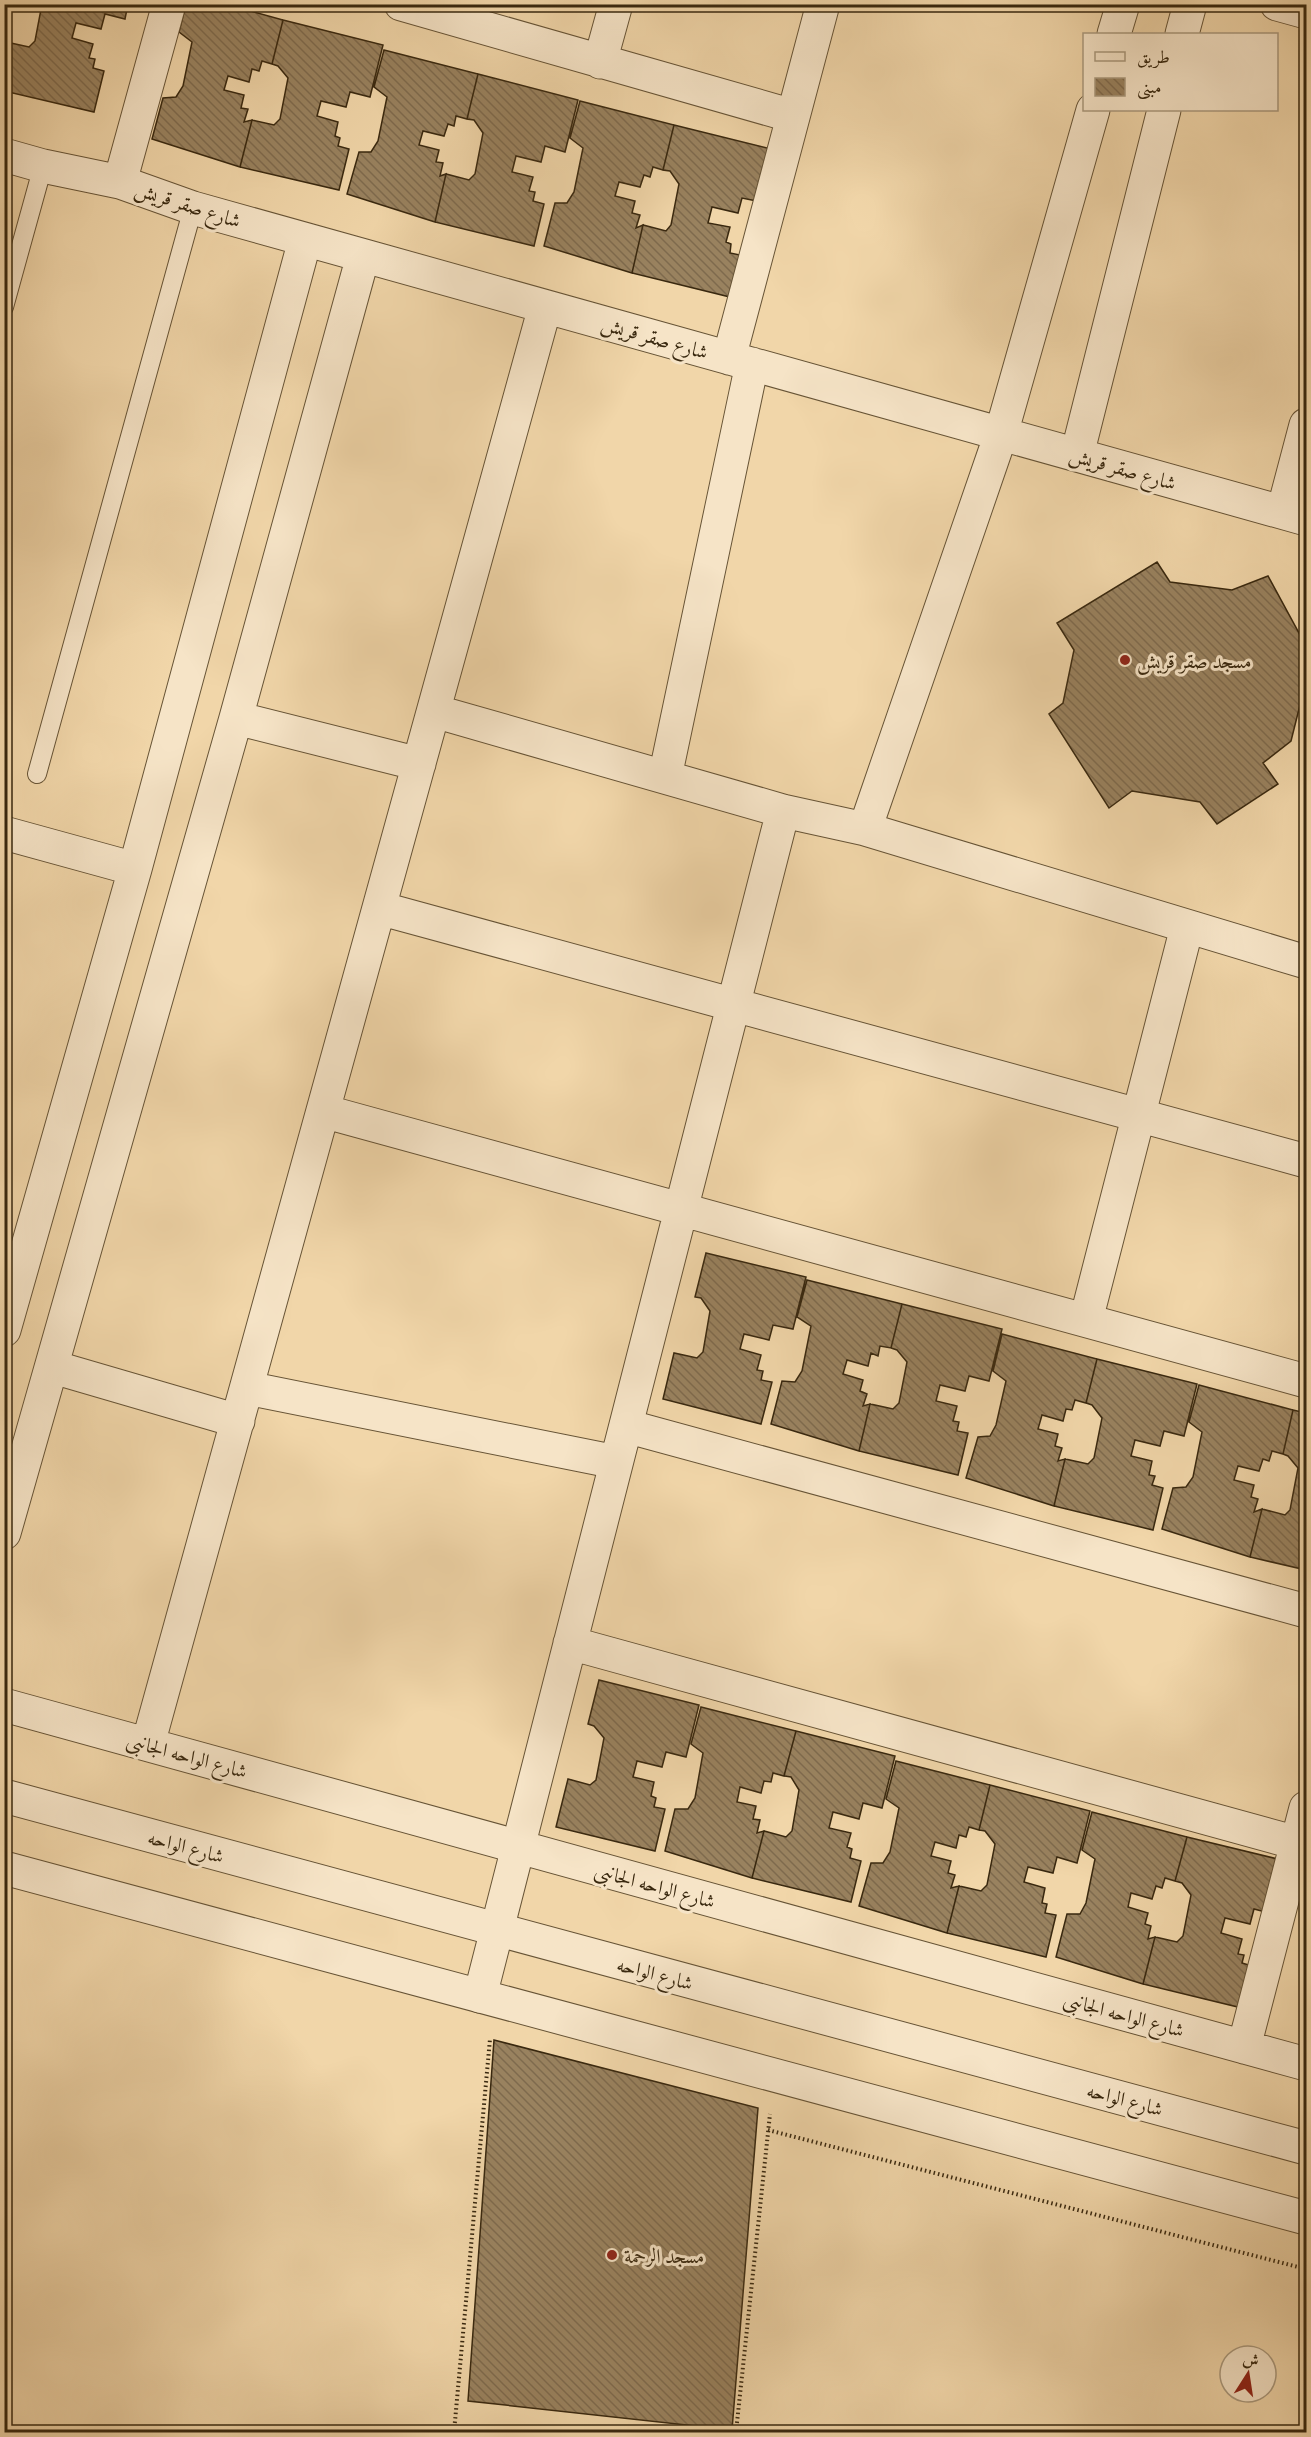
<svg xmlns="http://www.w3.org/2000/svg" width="1311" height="2437" font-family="'Gentium Book Plus',Amiri,serif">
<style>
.building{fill:url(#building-back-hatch);stroke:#39280f;stroke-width:1.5}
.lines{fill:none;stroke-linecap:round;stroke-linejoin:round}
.service-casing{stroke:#675436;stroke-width:20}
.minor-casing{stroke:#675436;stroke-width:35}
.tertiary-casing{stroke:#675436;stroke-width:35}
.path{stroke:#39280f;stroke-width:4;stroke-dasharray:1.5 3;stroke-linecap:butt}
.service{stroke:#f6e4c7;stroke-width:18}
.minor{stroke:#f6e4c7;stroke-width:33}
.tertiary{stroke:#f6e4c7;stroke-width:33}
.poi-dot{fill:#8f2418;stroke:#f6e4c7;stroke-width:2}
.labels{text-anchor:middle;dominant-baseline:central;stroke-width:6;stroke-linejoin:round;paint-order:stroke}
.street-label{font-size:20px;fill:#39280f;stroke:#f6e4c7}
.poi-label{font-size:20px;fill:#39280f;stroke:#f6e4c7;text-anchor:start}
</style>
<defs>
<pattern id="building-back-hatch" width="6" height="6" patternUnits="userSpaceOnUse" patternTransform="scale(1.5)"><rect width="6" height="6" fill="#99825f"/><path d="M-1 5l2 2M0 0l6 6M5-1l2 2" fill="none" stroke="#7e6a4d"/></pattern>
</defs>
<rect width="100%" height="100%" fill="#f1d6a9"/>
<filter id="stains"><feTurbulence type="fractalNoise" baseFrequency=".00333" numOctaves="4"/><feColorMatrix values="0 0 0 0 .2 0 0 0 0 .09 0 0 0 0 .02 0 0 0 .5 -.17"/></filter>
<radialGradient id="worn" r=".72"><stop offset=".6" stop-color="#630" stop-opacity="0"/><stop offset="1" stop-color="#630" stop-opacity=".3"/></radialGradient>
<path class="building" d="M42,4H128L125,19L105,14L101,29L76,23L72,38L93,44L89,58L95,59L93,68L104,71L94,112L4,91L6,42L29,47L35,41Z
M186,4H225L283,20L272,64L262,61L259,71L252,69L249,82L228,76L224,90L244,95L241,108L248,109L244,122L252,120L240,167L152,139L163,98L176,97L183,86L192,42L179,32Z
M283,20L383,45L370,97L350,92L346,107L321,101L317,116L338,122L335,136L340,138L338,146L349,149L339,190L240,167L252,120L274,125L280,119L288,78L278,66L272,64Z
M384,50L478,74L467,119L456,116L454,126L448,124L444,136L423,131L419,145L439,150L436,162L443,163L440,176L446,174L435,222L347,194L359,152H371L378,141L387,97L374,87Z
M478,74L578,100L565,152L545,146L541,162L516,156L512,172L533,177L529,191L535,192L533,201L544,204L534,246L435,222L446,174L469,180L475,174L483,133L474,120L467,119Z
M580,101L674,125L663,170L653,167L650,177L644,175L640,187L619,182L615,196L635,201L632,213L640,215L636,228L643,225L632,273L544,246L555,203H567L574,192L583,148L570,138Z
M674,125L775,150L762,202L742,198L738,213L712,207L708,223L730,227L726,242L731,244L730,253L740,255L730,297L632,273L643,225L666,231L671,225L679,184L670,171L663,170Z
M1157,562L1170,582L1232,590L1268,576L1306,646V681L1291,741L1263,763L1278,784L1217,824L1200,802L1132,791L1109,808L1049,714L1063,703L1074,650L1057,623Z
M706,1253L806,1277L793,1329L773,1325L769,1340L744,1334L740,1349L761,1355L757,1370L763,1371L761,1380L772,1382L761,1424L663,1399L674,1353L697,1358L703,1352L710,1311L701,1298L695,1297Z
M807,1280L902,1304L891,1348L880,1346L878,1356L871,1353L868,1366L847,1360L843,1374L863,1380L860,1391L867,1394L863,1406L870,1404L859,1451L771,1424L782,1381L795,1382L802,1371L811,1326L797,1317Z
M902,1304L1002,1329L989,1381L969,1376L965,1391L940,1385L936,1401L957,1406L953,1421L959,1422L957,1431L968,1433L958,1475L859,1451L870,1404L893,1409L899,1403L907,1362L897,1350L891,1348Z
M1002,1334L1097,1359L1086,1403L1075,1400L1072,1410L1066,1409L1063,1421L1042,1415L1038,1429L1058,1434L1055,1446L1062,1448L1058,1461L1065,1459L1054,1506L966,1478L978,1437L990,1436L996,1425L1006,1381L993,1371Z
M1097,1359L1197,1384L1184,1436L1164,1431L1160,1446L1135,1440L1131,1456L1152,1461L1149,1475L1155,1476L1152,1485L1163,1488L1153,1530L1054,1506L1065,1459L1088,1464L1094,1458L1102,1418L1092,1405L1086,1403Z
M1199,1385L1293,1410L1283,1454L1272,1451L1269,1461L1263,1459L1259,1471L1238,1466L1234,1480L1254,1485L1251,1497L1258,1499L1254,1512L1262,1509L1250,1557L1162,1529L1173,1488L1186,1487L1193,1477L1202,1432L1189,1422Z
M1293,1410L1306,1413V1570L1250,1557L1262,1509L1285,1515L1290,1510L1298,1468L1288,1456L1283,1454Z
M599,1680L699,1705L686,1757L666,1752L662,1767L637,1761L633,1777L654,1782L651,1796L656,1798L654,1807L665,1809L655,1851L556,1827L568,1779L590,1785L596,1780L604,1738L594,1726L588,1724Z
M701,1707L796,1731L784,1776L773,1773L771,1782L764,1781L761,1793L740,1787L737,1802L756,1806L753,1819L760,1820L757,1833L764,1831L752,1878L665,1851L675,1809H688L695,1798L703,1753L691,1744Z
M796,1731L895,1756L882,1808L863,1803L859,1819L833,1812L829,1828L851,1833L847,1847L852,1849L850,1858L861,1861L851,1902L752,1878L764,1831L786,1837L792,1831L799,1790L791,1777L784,1776Z
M896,1761L990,1785L979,1830L969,1827L966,1837L959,1835L956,1848L935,1842L931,1856L951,1861L948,1873L955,1875L951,1888L959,1886L947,1933L859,1906L871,1863H883L890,1852L899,1808L886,1799Z
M990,1785L1090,1811L1077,1863L1057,1857L1053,1873L1028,1867L1024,1882L1045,1888L1042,1903L1047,1904L1045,1913L1056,1915L1046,1957L947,1933L959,1886L981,1891L987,1885L995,1844L985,1831L979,1830Z
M1092,1812L1187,1837L1175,1881L1165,1878L1162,1888L1156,1886L1152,1899L1131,1893L1128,1907L1148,1913L1145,1924L1151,1926L1148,1939L1155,1937L1143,1984L1056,1957L1067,1914H1080L1086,1903L1095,1859L1082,1850Z
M1187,1837L1286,1861L1273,1914L1254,1909L1250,1924L1225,1918L1221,1933L1242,1939L1238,1954L1244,1955L1242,1963L1252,1966L1242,2008L1143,1984L1155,1937L1177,1942L1183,1936L1191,1895L1182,1883L1175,1881Z
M494,2040L758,2108L732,2430L468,2401Z"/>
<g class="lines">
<g class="service-casing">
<path id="service" d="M4,307L43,166
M37,774L193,208"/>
</g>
<g class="minor-casing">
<path id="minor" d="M401,4L793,116
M1277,4L1306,12
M1114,34L1123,4
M1182,34L1190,4
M600,62L616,4
M4,155L43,166L120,182L193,208L1306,519
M120,182L169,4
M729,358L823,4
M1077,455L1164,110
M1283,512L1306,425
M434,711L783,811L865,829L1306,962
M236,718L419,764
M665,777L752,364
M865,829L1001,434L1093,110
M4,833L135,869
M379,908L1306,1161
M323,1111L1306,1381
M1086,1320L1187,927
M4,1330L135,869L305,240
M53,1367L238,1421
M247,1388L616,1462
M626,1426L1306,1611
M4,1533L236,718L363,256
M570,1643L1297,1843
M4,1705L1306,2064
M148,1744L545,307
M480,1996L783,811
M1244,2047L1306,1808"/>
</g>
<g class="tertiary-casing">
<path id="tertiary" d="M4,1796L1306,2148
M4,1868L1306,2218"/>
</g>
<path class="path" d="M768,2130L1306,2269
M454,2432L490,2039
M736,2432L770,2114"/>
<use href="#service" class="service"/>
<use href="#minor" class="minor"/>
<use href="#tertiary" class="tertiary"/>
</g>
<g class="poi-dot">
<circle cx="1125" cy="660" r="6"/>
<circle cx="612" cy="2255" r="6"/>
</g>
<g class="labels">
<g class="street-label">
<text transform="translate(188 204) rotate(18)">شارع صقر قريش</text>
<text transform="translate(655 337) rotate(16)">شارع صقر قريش</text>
<text transform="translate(1123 468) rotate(16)">شارع صقر قريش</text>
<text transform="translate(187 1755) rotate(15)">شارع الواحه الجانبى</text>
<text transform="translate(186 1846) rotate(15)">شارع الواحه</text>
<text transform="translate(655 1885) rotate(15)">شارع الواحه الجانبى</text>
<text transform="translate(655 1973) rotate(15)">شارع الواحه</text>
<text transform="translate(1124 2014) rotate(15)">شارع الواحه الجانبى</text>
<text transform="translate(1125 2099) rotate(15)">شارع الواحه</text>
</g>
<g class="poi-label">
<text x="1137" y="660">مسجد صقر قريش</text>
<text x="624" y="2255">مسجد الرحمة</text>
</g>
</g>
<rect width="1311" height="2437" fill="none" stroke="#f1d6a9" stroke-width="24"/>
<rect x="6" y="6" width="1299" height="2425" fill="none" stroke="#39280f" stroke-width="3"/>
<rect x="12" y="12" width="1287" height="2413" fill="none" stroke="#39280f" stroke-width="1.5"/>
<rect x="1083" y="33" width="195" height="78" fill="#f6e4c7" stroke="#aa997d" stroke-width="1.5"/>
<rect x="1095" y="52" width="30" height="9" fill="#f6e4c7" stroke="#aa997d" stroke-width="1.5"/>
<text x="1137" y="63" font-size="18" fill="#39280f">طريق</text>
<rect x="1095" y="78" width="30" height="18" fill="url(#building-back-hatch)" stroke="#aa997d" stroke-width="1.5"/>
<text x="1137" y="93" font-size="18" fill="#39280f">مبنى</text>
<g transform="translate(1248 2374) rotate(12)"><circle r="28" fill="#f6e4c7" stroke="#aa997d" stroke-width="1.5"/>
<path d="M0-4.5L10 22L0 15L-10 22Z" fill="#8f2418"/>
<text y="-9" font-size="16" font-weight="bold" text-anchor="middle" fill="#39280f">ش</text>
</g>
<rect width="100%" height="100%" filter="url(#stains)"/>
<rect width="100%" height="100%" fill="url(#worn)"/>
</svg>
